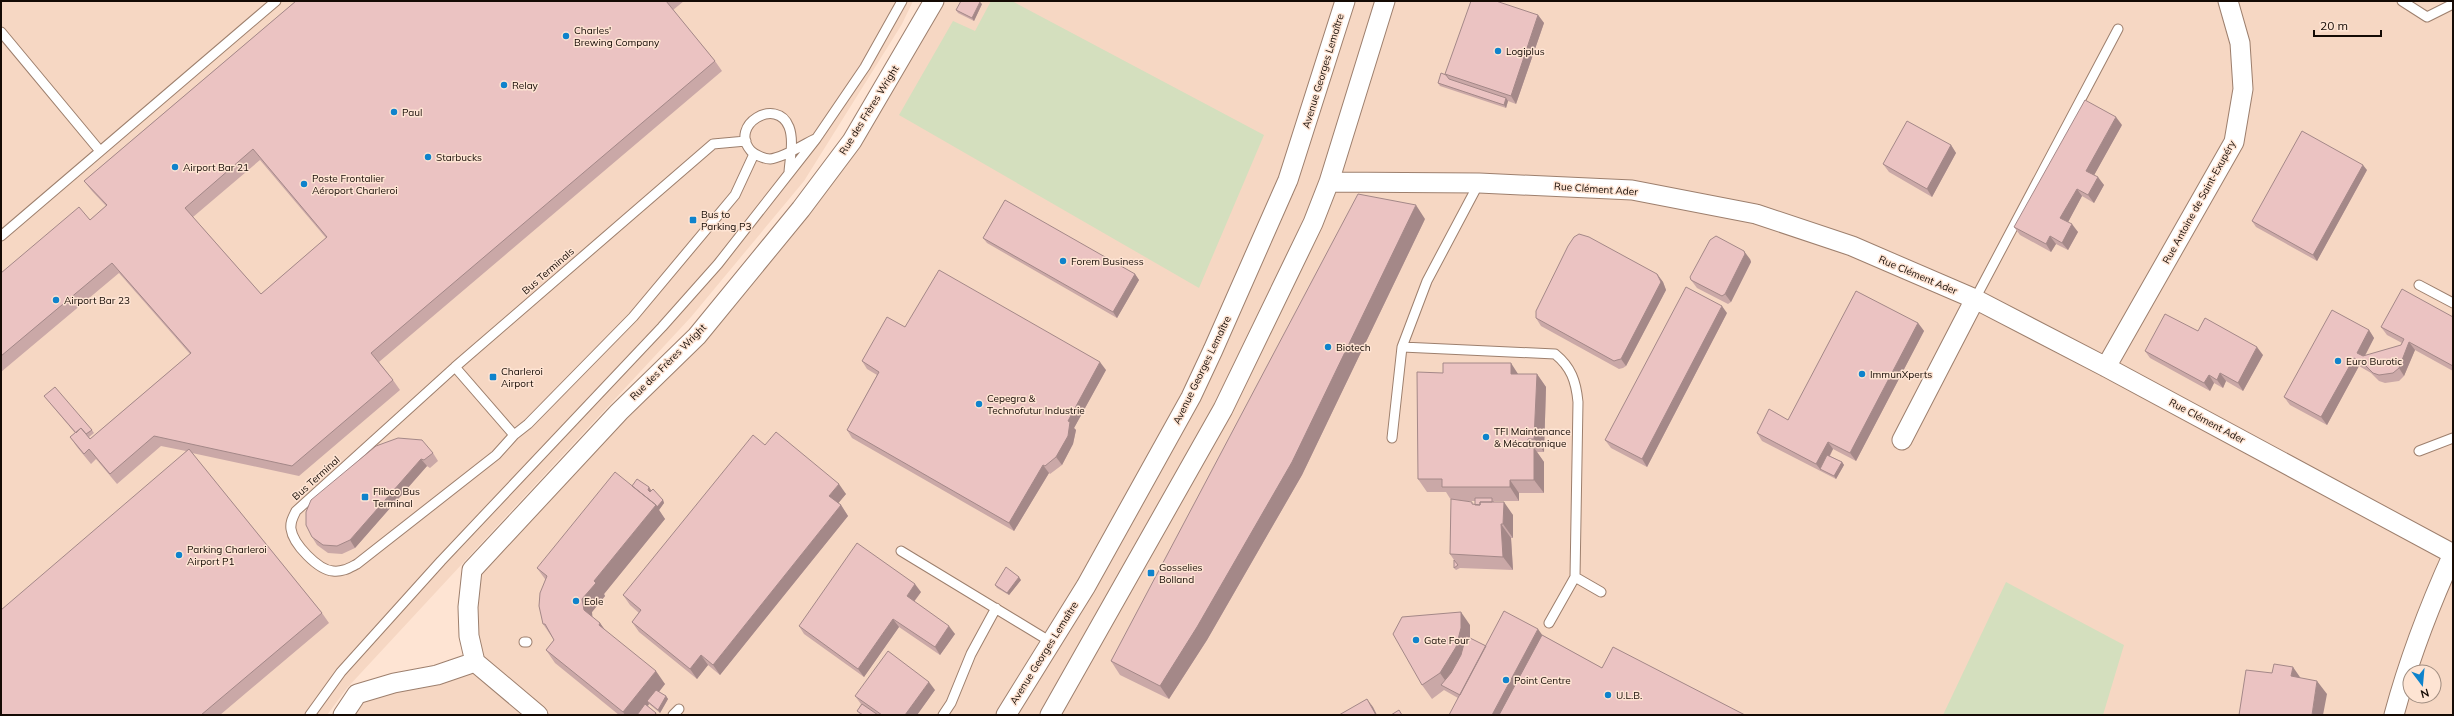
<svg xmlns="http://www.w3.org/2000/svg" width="2454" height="716" font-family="Mulish,sans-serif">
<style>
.built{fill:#f6d7c3;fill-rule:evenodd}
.green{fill:#d4dfbe}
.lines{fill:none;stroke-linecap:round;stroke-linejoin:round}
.service-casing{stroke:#9d7f6d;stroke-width:11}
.minor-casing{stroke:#9d7f6d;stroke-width:21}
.service{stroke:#fff;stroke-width:9}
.minor{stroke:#fff;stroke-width:19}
.wall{fill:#caa8a7;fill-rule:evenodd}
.shaded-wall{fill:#a48888}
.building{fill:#ebc3c2;stroke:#a48888;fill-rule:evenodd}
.poi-dot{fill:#0e83cc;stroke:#fee4d3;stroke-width:1.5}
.labels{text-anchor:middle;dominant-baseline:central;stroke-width:3;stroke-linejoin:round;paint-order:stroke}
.poi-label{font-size:10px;fill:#140a04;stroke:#fee4d3;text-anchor:start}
.street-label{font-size:10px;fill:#140a04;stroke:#fee4d3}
</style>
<rect width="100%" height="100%" fill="#fee4d3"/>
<path class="built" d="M1,1H913L902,24L804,181L691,317L347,688L327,715H1Z
M934,1H2453V715H343L357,694L475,662L472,570L634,412L801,209ZM2410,672H2434V696H2410Z"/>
<path class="green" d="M991,1H1012L1264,135L1199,288L899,115L953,21L975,31Z
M2006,582L2124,645L2103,715H1943Z"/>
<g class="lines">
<g class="service-casing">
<path id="service" d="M2402,1L2427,17L2453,4
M1,32L100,151
M746,141L713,144L455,367L514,435L528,424L633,317L735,195L754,154
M789,172C790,158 794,140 789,127C777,96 728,125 751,151C755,155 765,159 770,159C785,157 802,145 815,139
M1,236L276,1
M2419,285L2453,303
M1975,299L2118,29
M1402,347L1555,354C1571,367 1576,381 1578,402L1575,577L1601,592
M455,367L296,511C293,517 290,522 291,529C293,544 318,570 333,571C343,572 349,568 357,564L496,455L514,435
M1392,438L1402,347L1427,281L1479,183
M2419,451L2453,438
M901,551L1051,642
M1549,623L1575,577
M524,642H527
M310,715L341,672L441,561L662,327L718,264L816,139L865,67L902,1
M673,715L679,709
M943,715L951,703L971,654L996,608"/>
</g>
<g class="minor-casing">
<path id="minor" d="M1329,182L1479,183L1632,190L1756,214L1852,246L1975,299L2106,367L2453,554
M2106,367L2234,142L2243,89L2240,43L2228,1
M1902,440L1975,299
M475,662L469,636L468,607L472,570L619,412L697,336L801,209L852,141L934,1
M475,662L538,715
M343,715L357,694L394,683L437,675L475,662
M1006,715L1086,586L1191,397L1213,350L1288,180L1345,1
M1050,715L1223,409L1313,223L1329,182L1385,1
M2394,715C2409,659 2429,607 2453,554"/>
</g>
<use href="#service" class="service"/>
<use href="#minor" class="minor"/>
</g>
<path class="wall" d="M296,1H684L673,10L715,61L722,71L379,362L393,380L400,390L299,476L192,453L322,613L329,623L220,715H1L186,451L161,446L117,484L96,459L91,464L77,447L70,437L75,433L44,396L92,430L94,433L89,437L90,439L190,354L119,273L1,372V273L90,220L106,206L92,191L84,181ZM260,160L326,238L261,294L193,217Z
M982,4L974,21L958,13L956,10Z
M1538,15L1544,23L1516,104L1508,101L1506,108L1440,86L1438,83L1446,75L1445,74Z
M2122,125L2094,175L2104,185L2094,203L2082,196L2068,222L2078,232L2068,250L2056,244L2051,252L2020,235L2014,227Z
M1951,145L1956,153L1932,197L1889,172L1883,164Z
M2367,170L2317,261L2256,227L2252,221Z
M1425,219L1302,475L1207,640L1169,699L1120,675L1111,661Z
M983,238L1135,274L1139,280L1117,318L987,243Z
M1750,259L1751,262L1731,302L1728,304L1697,288L1691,280Z
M1657,274L1663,282L1666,290L1626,366L1623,368L1619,369L1541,326L1536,318Z
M1727,313L1647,467L1611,448L1605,440Z
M2453,317V371L2415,350L2404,376L2399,381L2385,383L2379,381L2371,373L2359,366L2327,425L2290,405L2284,397L2369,330L2374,338L2365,356L2401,345L2402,343L2387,335L2381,327Z
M1918,323L1924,331L1856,461L1833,449L1830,456L1842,462L1844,465L1836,479L1762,441L1757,433L1788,420Z
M905,327L1106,370L1074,428L1076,430L1073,444L1062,465L1050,474L1049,473L1014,531L852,438L847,430L877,375L867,369L862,361Z
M2145,351L2263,355L2243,391L2226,381L2223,388L2214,383L2210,391L2150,358Z
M1518,374H1537L1546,387L1544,452H1537L1544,462V493H1519V501H1494V502L1513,515V538H1511L1513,570L1460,568L1456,570L1454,568V560L1450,554L1451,500L1446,492H1427L1418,479ZM1462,501H1475V505L1474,504Z
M765,445L846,494L838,503L841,505L848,516L720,675L708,665L697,679L639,632L632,622L639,613L630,605L623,595Z
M376,446L433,453L438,461L430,468L427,466L355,548L342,554L328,553L317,545L312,537Z
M632,486L651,490L650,492L663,500L664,503L659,510L665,519L604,594L605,596L592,612V617L600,623L605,630L665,684L659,692L666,696L668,699L660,713L649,704L648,706L656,713L658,715H619L555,663L546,650L554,640L543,624L545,579L537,568Z
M1021,580L1009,595L997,588L995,585Z
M921,592L914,602L955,634L940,655L899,627L864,677L804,634L799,626Z
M1470,625V638L1486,646L1542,635L1602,668L1745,715L1458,698L1444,690L1432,699L1422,685Z
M935,690L917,715H861L857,711L861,704L855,696Z"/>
<path class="shaded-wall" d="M980,2L982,4L974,21L972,18Z
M1538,15L1544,23L1516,104L1511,96Z
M1506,98L1508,101L1506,108L1504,105Z
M2116,117L2122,125L2092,179L2086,171Z
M1951,145L1956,153L1932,197L1927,189Z
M2363,165L2367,170L2317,261L2313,255Z
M2098,177L2104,185L2094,203L2088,195Z
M2077,189L2082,196L2066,226L2060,218Z
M1416,205L1425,219L1302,475L1207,640L1169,699L1160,686Z
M2072,224L2078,232L2068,250L2062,243Z
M2050,236L2056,244L2051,252L2046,244Z
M1744,251L1750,259L1751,262L1731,302L1725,294Z
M1135,274L1139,280L1117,318L1113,312Z
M1657,274L1663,282L1666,290L1626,366L1621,359Z
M1722,306L1727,313L1647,467L1642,459Z
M1918,323L1924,331L1856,461L1850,453Z
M2369,330L2374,338L2362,361L2357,353Z
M2409,342L2415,350L2404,376L2399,368Z
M2257,347L2263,355L2243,391L2238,383Z
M2354,358L2359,366L2327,425L2321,417Z
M1100,362L1106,370L1074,428L1076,430L1073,444L1062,465L1056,457L1068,421Z
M1511,363L1520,377L1511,374Z
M2220,373L2226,381L2223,388L2217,380Z
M1537,374L1546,387L1544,452L1534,439Z
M2209,375L2214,383L2210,391L2204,383Z
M1528,439L1544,462V493L1534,480L1528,448Z
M1828,442L1833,449L1822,470L1820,469L1816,464Z
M421,459L427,466L355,548L350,540Z
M1842,462L1844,465L1836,479L1834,476Z
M1043,465L1049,473L1014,531L1009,523Z
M1510,480L1519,493V501L1510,487Z
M839,484L846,494L836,506L829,496Z
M649,487L651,490L650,493L648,490Z
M663,500L664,503L659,510L665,519L604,594L605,596L592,612L593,623L584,610L582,599L594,581L656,505Z
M1504,502L1513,515V538L1503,524Z
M841,505L848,516L720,675L713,665Z
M1501,524L1511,538L1513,570L1503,557Z
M1019,577L1021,580L1009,595L1007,593Z
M915,584L921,592L912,604L907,596Z
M1461,612L1470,625V641L1449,686L1440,673Z
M893,619L899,627L864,677L858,669Z
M600,623L610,637L599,625Z
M949,626L955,634L940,655L935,647Z
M1538,629L1548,643L1509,715H1492Z
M701,655L708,665L697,679L690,669Z
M2293,667L2302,680L2291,676Z
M656,671L665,684L650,703L647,701L649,704L641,715H625L623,712Z
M2317,681L2327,694L2323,715H2312Z
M929,682L935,690L917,715H905Z
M666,696L668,699L660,713L658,710Z
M1367,699L1373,707L1377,715H1376Z"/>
<path class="building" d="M296,1H666L715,61L371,353L393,380L292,466L154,436L110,474L89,449L84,454L70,437L81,428L90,439L191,353L112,263L1,356V273L79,207L90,220L107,205L84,181ZM253,149L327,237L261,294L185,208Z
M961,1H979L980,2L972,18L956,10Z
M1471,1H1496L1538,15L1511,96L1445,74Z
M1441,73L1446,75L1449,79L1506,98L1504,105L1438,83Z
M2085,100L2116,117L2086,171L2098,177L2088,195L2077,189L2060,218L2072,224L2062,243L2050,236L2046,244L2014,227Z
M1907,121L1951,145L1927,189L1883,164Z
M2302,131L2363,165L2313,255L2252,221Z
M1358,194L1416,205L1292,462L1197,627L1160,686L1111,661Z
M1005,200L1135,274L1113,312L983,238Z
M1579,234L1589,237L1657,274L1661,282L1621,359L1617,360L1614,361L1536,318V311L1568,246L1574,237Z
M1716,236L1744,251L1745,254L1725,294L1722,296L1691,280L1690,277L1710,240Z
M939,270L1100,362L1068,421L1070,422L1068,436L1056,457L1045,466L1043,465L1009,523L847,430L879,372L862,361L887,317L905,327Z
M1686,287L1722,306L1642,459L1605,440Z
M2402,289L2453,317V366L2409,342L2399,368L2393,373L2379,375L2373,373L2365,365L2354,358L2321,417L2284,397L2332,310L2369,330L2357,353L2363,356L2401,345L2404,339L2381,327Z
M1856,291L1918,323L1850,453L1828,442L1816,464L1757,433L1769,409L1788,420Z
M2165,314L2198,331L2205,318L2257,347L2238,383L2220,373L2217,380L2209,375L2204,383L2145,351Z
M1443,363H1511V374H1537L1534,439H1528V448H1534V480H1510V487H1442V479H1418L1417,372L1443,373Z
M55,387L92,430L86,434L81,428L76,433L44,396Z
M776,432L839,484L829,496L841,505L713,665L701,655L690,669L632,622L641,610L623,595L753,435L765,445Z
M398,438L422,440L433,453L424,460L421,459L350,540L337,546L323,545L312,537L306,525V512L311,500L376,446Z
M189,449L322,613L201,715H1V610Z
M1827,455L1842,462L1834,476L1820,469Z
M615,472L656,505L594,581L596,583L582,599L584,610L600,623L599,625L656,671L623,712L546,650L554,640L545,624H543L539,606L540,593L547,576L537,568Z
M637,479L649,487L648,490L650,492L653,489L663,500L657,507L656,505L632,486Z
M1475,498H1492V502H1480V505H1475Z
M1451,499L1472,502V504L1480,505V502H1504L1503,524H1501L1503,557L1450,554Z
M857,543L915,584L907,596L949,626L935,647L893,619L858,669L799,626Z
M1454,560L1458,565L1454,568Z
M1006,567L1019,577L1007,593L995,585Z
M1504,611L1538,629L1492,715H1449Z
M1461,612V628L1456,647L1440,673L1422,685L1393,634L1402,617Z
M1542,635L1602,668L1613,647L1745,715H1499Z
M1466,636L1486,646L1460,695L1441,685L1451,673L1461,655Z
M888,651L929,682L905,715H882L855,696Z
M2274,664L2293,667L2291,676L2317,681L2312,715H2239L2246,670L2272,673Z
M656,690L666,696L658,710L647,701Z
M1367,699L1376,715H1339Z
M645,704L656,713L654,715H637Z
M862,704L878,715H863L857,711Z
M1399,710L1402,715H1391Z"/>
<g class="poi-dot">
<circle cx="566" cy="36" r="4"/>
<circle cx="1498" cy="51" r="4"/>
<circle cx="504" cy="85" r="4"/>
<circle cx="394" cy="112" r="4"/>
<circle cx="428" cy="157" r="4"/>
<circle cx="175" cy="167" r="4"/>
<circle cx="304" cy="184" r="4"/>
<rect x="689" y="216" width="8" height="8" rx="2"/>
<circle cx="1063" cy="261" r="4"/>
<circle cx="56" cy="300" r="4"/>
<circle cx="1328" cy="347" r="4"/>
<circle cx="2338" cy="361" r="4"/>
<circle cx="1862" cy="374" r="4"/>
<rect x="489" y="373" width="8" height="8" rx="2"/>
<circle cx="979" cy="404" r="4"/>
<circle cx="1486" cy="437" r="4"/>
<rect x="361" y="493" width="8" height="8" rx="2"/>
<circle cx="179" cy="555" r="4"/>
<rect x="1147" y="569" width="8" height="8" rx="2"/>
<circle cx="576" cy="601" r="4"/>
<circle cx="1416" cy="640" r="4"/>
<circle cx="1506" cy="680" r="4"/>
<circle cx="1608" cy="695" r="4"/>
</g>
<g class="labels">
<g class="poi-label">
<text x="574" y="30">Charles'<tspan x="574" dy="12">Brewing Company</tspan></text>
<text x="1506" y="51">Logiplus</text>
<text x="512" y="85">Relay</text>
<text x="402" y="112">Paul</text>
<text x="436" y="157">Starbucks</text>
<text x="183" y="167">Airport Bar 21</text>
<text x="312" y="178">Poste Frontalier<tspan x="312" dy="12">Aéroport Charleroi</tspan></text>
<text x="701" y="214">Bus to<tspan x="701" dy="12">Parking P3</tspan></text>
<text x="1071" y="261">Forem Business</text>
<text x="64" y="300">Airport Bar 23</text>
<text x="1336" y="347">Biotech</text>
<text x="2346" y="361">Euro Burotic</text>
<text x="501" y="371">Charleroi<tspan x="501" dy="12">Airport</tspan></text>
<text x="1870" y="374">ImmunXperts</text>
<text x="987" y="398">Cepegra &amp;<tspan x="987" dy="12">Technofutur Industrie</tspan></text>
<text x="1494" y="431">TFI Maintenance<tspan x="1494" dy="12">&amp; Mécatronique</tspan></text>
<text x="373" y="491">Flibco Bus<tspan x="373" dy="12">Terminal</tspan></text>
<text x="187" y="549">Parking Charleroi<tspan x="187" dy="12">Airport P1</tspan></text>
<text x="1159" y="567">Gosselies<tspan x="1159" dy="12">Bolland</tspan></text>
<text x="584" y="601">Eole</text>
<text x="1424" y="640">Gate Four</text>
<text x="1514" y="680">Point Centre</text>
<text x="1616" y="695">U.L.B.</text>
</g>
<g class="street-label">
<text transform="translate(1323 71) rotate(-73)">Avenue Georges Lemaître</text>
<text transform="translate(869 110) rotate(-58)">Rue des Frères Wright</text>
<text transform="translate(1596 189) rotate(4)">Rue Clément Ader</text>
<text transform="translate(2199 202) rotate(-61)">Rue Antoine de Saint-Exupéry</text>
<text transform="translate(548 271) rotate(-41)">Bus Terminals</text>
<text transform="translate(1918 275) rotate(23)">Rue Clément Ader</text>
<text transform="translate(668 362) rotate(-45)">Rue des Frères Wright</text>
<text transform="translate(1202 370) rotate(-64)">Avenue Georges Lemaître</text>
<text transform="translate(2207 421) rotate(28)">Rue Clément Ader</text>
<text transform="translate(316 478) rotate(-42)">Bus Terminal</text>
<text transform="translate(1044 653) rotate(-58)">Avenue Georges Lemaître</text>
</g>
</g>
<rect width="2454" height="716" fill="none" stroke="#140a04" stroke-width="4"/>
<g transform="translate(2422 684) rotate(164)"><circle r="19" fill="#fee4d3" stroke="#a08d80"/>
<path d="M0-3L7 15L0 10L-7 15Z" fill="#0e83cc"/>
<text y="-6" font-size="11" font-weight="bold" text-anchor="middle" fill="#140a04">N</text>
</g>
<path d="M2314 30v6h67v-6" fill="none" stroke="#140a04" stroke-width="2"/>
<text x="2320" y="30" font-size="12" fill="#140a04" stroke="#fee4d3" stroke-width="3" paint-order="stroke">20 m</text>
</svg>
